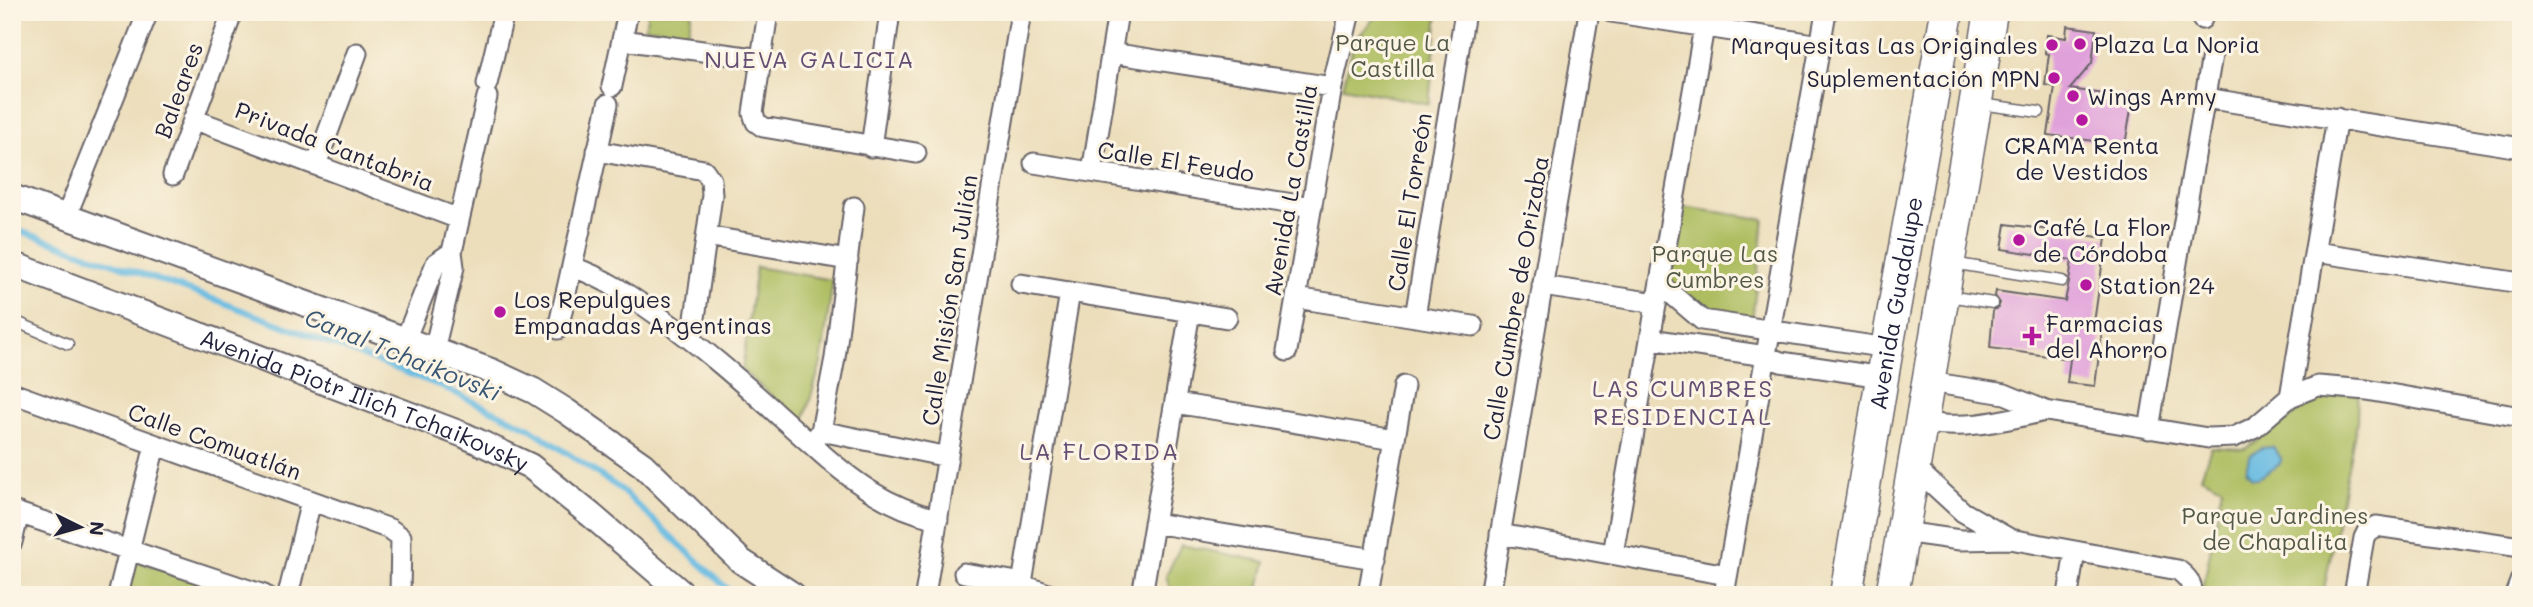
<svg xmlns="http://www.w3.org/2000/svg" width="2533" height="607" font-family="Mali,sans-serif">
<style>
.green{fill:#adbd60;stroke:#68704e;stroke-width:2}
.water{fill:#65b9e1;stroke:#446e8e;stroke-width:2}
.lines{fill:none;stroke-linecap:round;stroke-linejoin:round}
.stream{stroke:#65b9e1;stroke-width:6}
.building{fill:#e0a0da}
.service-casing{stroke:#696468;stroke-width:13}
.minor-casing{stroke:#696468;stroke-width:23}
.tertiary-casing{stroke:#696468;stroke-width:28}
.primary-casing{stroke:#696468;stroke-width:35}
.service{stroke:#fff;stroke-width:10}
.minor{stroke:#fff;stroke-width:19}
.tertiary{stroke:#fff;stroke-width:24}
.primary{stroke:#fff;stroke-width:32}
.poi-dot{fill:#b5179e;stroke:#fcf5e5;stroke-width:2.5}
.labels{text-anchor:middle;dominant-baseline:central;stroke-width:6;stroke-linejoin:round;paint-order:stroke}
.park-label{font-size:23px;fill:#535848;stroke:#fcf5e5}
.poi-label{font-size:23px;fill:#22223b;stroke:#fcf5e5;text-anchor:start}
.street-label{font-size:23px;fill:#22223b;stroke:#fcf5e5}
.neighbourhood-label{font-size:24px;letter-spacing:2px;fill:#644e73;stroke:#fcf5e5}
.water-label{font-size:24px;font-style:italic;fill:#395775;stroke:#fcf5e5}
</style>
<rect width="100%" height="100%" fill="#fcf5e5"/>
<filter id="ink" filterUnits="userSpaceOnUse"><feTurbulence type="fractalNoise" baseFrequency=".0143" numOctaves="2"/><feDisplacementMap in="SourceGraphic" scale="14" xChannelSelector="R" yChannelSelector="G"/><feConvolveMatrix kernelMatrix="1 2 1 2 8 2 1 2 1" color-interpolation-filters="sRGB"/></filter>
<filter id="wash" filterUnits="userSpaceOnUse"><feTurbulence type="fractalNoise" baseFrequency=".00686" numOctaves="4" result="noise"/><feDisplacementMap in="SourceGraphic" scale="28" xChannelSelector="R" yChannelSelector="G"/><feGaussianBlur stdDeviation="1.57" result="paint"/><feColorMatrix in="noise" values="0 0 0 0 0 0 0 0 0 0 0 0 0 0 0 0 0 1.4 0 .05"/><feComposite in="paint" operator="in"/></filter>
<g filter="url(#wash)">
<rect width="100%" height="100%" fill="#ecdebb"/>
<path class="green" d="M648,12H692L688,33L645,27Z
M1379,12H1438L1429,104L1343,87L1354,42Z
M1683,207L1764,219L1752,321L1704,316L1669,282Z
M756,267L833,280L821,363L803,423L742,370Z
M2358,392L2357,421L2323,595H2202L2222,487L2201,477L2211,447L2245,449L2299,412L2320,395Z
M1181,545L1266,562L1257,595H1172L1166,576Z
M136,561L247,595H127Z"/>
<path class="water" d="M2273,447L2281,458V464L2258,478H2252L2246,470L2249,457L2261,448Z"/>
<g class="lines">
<path class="stream" d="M12,228L216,300L438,385L528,427L619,488L734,595"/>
</g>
<g id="blocks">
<path class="building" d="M2067,26L2096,30L2092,63L2070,89L2133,98L2125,145L2048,135L2055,87L2045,85L2049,54L2045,53L2047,35L2066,38Z
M2006,224L2106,238L2093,330L2102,331L2095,386L2067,383L2070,359L1990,348L1993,310L1998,308L2000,303L1995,296L1996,291L2065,301L2069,282L2072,260L2002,249Z"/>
</g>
</g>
<g filter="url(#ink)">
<use href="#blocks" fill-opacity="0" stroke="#696468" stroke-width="2"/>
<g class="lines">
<g class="service-casing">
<path id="service" d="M1980,104L2039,112
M1952,263L2062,281
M1948,296L1993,303
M12,320L68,344"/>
</g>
<g class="minor-casing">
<path id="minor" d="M768,12L753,113L756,122L763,127L916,153
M1611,12L1820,45
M2517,12L2521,13
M2202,19L2203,12
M622,40L761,59
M1111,53L1332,87
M487,84L504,12
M612,86L628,12
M2205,98L2521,148
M193,119L459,219
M871,147L890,12
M597,151L704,170L711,180L712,195L692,340
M1034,163L1312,207
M316,165L357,53
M1092,172L1118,12
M173,175L229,22
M66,217L148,12
M706,236L848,260
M2315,252L2521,283
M572,267C604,277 632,297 660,317C714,355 762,401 811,444L821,431L835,358L854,207
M1021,284L1227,318
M1660,284L1702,320L1887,348
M1542,286L1656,303
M1296,298L1473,326
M1415,317L1465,12
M558,329L608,104
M1650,339L1766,356L1781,362L1882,377
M405,340L436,263L452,252
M434,350L454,267L452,252L487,97
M1287,351L1332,87L1350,12
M1929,382L2005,394L2046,411L2208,438L2234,437L2255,427L2290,397L2318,386L2367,390L2521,417
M12,393L390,529L401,537L400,595
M2290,397L2337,118
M1175,403L1395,439
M1922,422C1966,431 2004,420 2046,411
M2149,429L2212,55
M821,431L948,457
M811,444C849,479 887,508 938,519
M1914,467L1963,512L2010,539
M12,511L264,595
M1154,523L1375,559
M1903,532L1960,540L2010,539L2178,570C2187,577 2193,583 2192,595
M1500,534L1727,575
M12,542L19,513
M1613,554L1704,27
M964,573L1012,581L1051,595
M1022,584L1070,292
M118,595L155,445
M288,595L311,501
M925,595L1021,12
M1142,595L1190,312
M1368,595L1404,386
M1490,595L1589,12
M1724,595L1826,12
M2068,595L2075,551
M2354,595L2364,538L2367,532L2376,526L2521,547
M2515,595L2521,579"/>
</g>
<g class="tertiary-casing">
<g id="tertiary">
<path d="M12,197L491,371L534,391L566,411L643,465L741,561L793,595"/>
<path id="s1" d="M12,264L464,435L530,466L591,515L684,595"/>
</g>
</g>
<g class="primary-casing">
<g id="primary">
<path id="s2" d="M1846,595L1887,348L1947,12"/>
<path d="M1892,595L1991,12"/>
</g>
</g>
<use href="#service" class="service"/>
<use href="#minor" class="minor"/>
<use href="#tertiary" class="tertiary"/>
<use href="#primary" class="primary"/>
</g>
</g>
<g class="poi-dot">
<circle cx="2080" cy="44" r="7"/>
<circle cx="2052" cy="45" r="7"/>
<circle cx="2054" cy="78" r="7"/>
<circle cx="2073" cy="96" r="7"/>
<circle cx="2082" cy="120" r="7"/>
<circle cx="2019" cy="240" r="7"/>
<circle cx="2086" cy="285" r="7"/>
<circle cx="500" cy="312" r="7"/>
<path d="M2028.5 325.5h7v7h7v7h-7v7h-7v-7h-7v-7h7z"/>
</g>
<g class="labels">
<g class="park-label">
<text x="1393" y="42">Parque La<tspan x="1393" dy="26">Castilla</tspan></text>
<text x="1715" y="253">Parque Las<tspan x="1715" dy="26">Cumbres</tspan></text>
<text x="2275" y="515">Parque Jardines<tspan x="2275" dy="26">de Chapalita</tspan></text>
</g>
<g class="poi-label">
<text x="2094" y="44">Plaza La Noria</text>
<text x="2038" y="45" text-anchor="end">Marquesitas Las Originales</text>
<text x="2040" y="78" text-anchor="end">Suplementación MPN</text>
<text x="2087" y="96">Wings Army</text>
<text x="2082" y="145" text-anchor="middle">CRAMA Renta<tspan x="2082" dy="26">de Vestidos</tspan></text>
<text x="2033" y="227">Café La Flor<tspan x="2033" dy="26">de Córdoba</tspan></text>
<text x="2100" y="285">Station 24</text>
<text x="514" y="299">Los Repulgues<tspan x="514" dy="26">Empanadas Argentinas</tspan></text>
<text x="2046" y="323">Farmacias<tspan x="2046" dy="26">del Ahorro</tspan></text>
</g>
<g class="street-label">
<text transform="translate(178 90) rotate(-70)">Baleares</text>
<text transform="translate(335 146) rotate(21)">Privada Cantabria</text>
<text transform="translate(1176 161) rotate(9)">Calle El Feudo</text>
<text transform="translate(1290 190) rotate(-80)">Avenida La Castilla</text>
<text transform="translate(1409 202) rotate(-81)">Calle El Torreón</text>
<text transform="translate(1515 298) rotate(-80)">Calle Cumbre de Orizaba</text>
<text transform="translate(949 300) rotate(-81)">Calle Misión San Julián</text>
<text stroke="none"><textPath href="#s2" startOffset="296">Avenida Guadalupe</textPath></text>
<text stroke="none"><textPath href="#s1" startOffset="378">Avenida Piotr Ilich Tchaikovsky</textPath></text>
<text transform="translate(215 441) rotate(20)">Calle Comuatlán</text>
</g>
<g class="neighbourhood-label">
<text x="810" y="58">NUEVA GALICIA</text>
<text x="1683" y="387">LAS CUMBRES<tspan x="1683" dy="28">RESIDENCIAL</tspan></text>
<text x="1100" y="450">LA FLORIDA</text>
</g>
<g class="water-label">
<text transform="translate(403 354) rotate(22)">Canal Tchaikovski</text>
</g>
</g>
<rect width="2533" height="607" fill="none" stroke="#fcf5e5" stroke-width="42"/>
<g transform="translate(80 527) rotate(95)" stroke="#fcf5e5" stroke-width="5" paint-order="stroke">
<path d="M0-5L12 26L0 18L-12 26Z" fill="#22223b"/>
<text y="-10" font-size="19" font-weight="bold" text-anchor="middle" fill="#22223b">N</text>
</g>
</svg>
